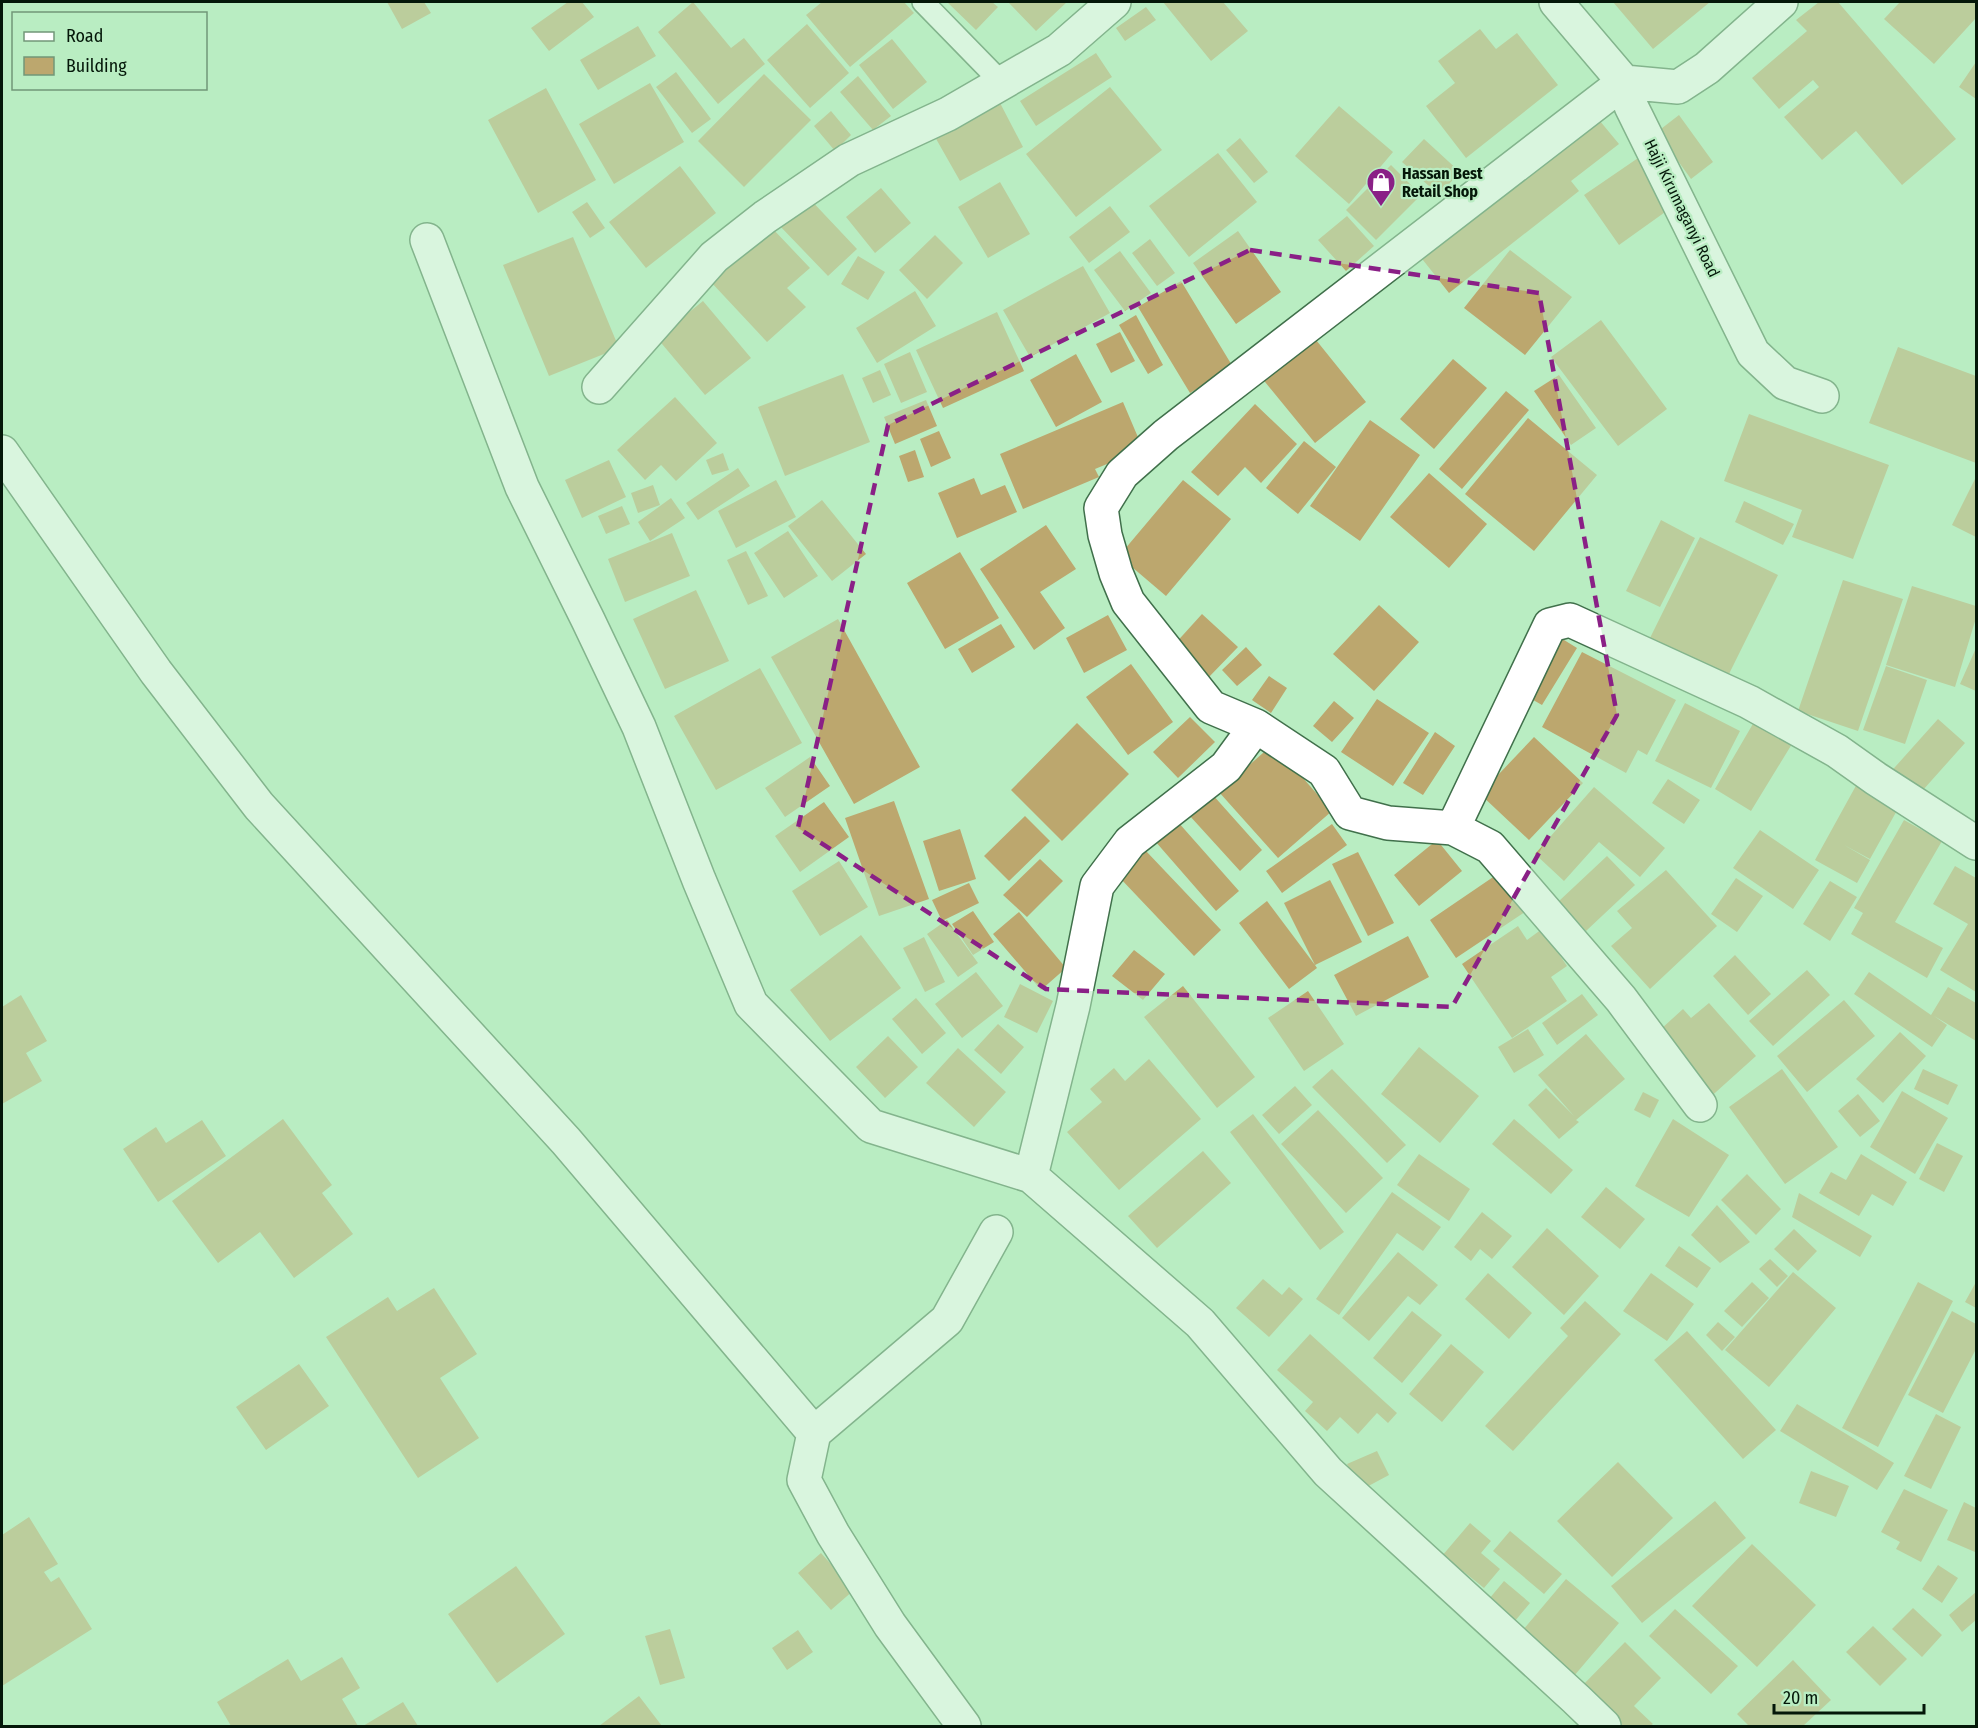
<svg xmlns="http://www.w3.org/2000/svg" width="1978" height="1728" font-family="'Fira Sans Condensed',sans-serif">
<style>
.building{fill:#bca76e}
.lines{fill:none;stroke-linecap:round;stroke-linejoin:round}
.lane-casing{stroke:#40704b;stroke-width:24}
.street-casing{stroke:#40704b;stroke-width:36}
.lane{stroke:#fff;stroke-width:21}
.street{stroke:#fff;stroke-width:33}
.marked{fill:none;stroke:#8a2086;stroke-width:4.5;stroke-dasharray:12 8;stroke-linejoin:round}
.labels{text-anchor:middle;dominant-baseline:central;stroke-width:4.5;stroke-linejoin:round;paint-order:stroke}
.poi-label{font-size:16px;font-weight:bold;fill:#041709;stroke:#b9edc2;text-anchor:start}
.street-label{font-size:16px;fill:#041709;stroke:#b9edc2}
</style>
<rect width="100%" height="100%" fill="#b9edc2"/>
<path class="building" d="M387,2H424L431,13L402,29Z
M568,2H582L594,17L549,51L531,28Z
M693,2L731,48L744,38L765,64L718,104L658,32Z
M822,2H904L914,13L850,67L806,15Z
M947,2H992L998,7L976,30Z
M1008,2H1067L1036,31Z
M1163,2H1223L1248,31L1211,61Z
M1613,2H1710L1653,49Z
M1819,2H1838L1956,139L1902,185L1856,131L1822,160L1784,117L1819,87L1813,80L1779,109L1752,78L1807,31L1796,20Z
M1900,2H1976V18L1934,64L1884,19Z
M1146,7L1156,20L1125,41L1116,28Z
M807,24L849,73L810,108L767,60Z
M638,26L656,56L598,90L580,60Z
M1480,29L1496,49L1517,33L1558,85L1466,158L1426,106L1455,83L1438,61Z
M892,39L927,82L893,109L859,65Z
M1096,53L1112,77L1036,126L1020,101Z
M1976,62V99L1959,87Z
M676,72L711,119L692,133L656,87Z
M764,74L811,120L744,187L698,141Z
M858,76L891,116L873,130L840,92Z
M650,83L684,142L614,184L579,124Z
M1110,87L1162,150L1076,217L1026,154Z
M546,88L596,180L538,213L488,120Z
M999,101L1023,147L960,181L935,137Z
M1339,106L1393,152L1349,204L1295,156Z
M831,111L851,135L835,151L814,126Z
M1595,115L1619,144L1571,181L1579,191L1449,293L1419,255Z
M1679,115L1713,162L1691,179L1657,132Z
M1240,138L1268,172L1254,183L1226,150Z
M1424,139L1460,172L1439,195L1402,162Z
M1218,153L1257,202L1189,257L1149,206Z
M1641,156L1675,205L1619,245L1584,195Z
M1391,165L1421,195L1376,240L1346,210Z
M680,166L716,213L646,268L609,222Z
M1000,182L1030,234L988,258L958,207Z
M881,188L911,223L875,253L846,217Z
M807,196L857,249L828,276L778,224Z
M587,202L605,228L590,238L572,212Z
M1110,206L1130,232L1089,263L1069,237Z
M1347,216L1374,246L1346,271L1318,240Z
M772,228L810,268L787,288L806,307L767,342L710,281Z
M1238,231L1281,292L1236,324L1193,263Z
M935,235L963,263L927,299L899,270Z
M573,237L619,348L549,376L503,265Z
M1150,239L1175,273L1157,286L1132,253Z
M1510,250L1572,297L1525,355L1464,308Z
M1120,251L1151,293L1125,311L1094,270Z
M858,256L885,272L868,300L841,284Z
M1083,266L1110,313L1030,357L1003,310Z
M1181,281L1233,367L1190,393L1138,307Z
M915,291L936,326L877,363L856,328Z
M703,301L751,358L705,395L657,338Z
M997,312L1024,371L943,408L916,350Z
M1136,315L1163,365L1148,374L1119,325Z
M1601,320L1667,409L1618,446L1551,357Z
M1120,332L1135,361L1111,373L1096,344Z
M1312,335L1366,402L1315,443L1261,377Z
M1898,347L1976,376V463L1869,423Z
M910,352L927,392L901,403L884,364Z
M1076,354L1102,402L1056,427L1030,380Z
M1453,359L1487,388L1434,449L1400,419Z
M880,370L891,395L873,403L862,378Z
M843,374L870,442L785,476L758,407Z
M1559,375L1596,428L1571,445L1534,391Z
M1506,391L1529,410L1462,489L1439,469Z
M675,397L717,443L676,481L661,465L645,480L617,450Z
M926,400L937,426L895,444L884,417Z
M1123,402L1143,449L1095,469L1099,477L1023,509L1000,454Z
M1255,404L1297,444L1261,483L1245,467L1218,496L1191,472Z
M1749,414L1889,465L1853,559L1792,537L1802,510L1724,481Z
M1528,418L1597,475L1534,551L1465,494Z
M1370,420L1420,455L1360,541L1310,506Z
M939,431L951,458L931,467L920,439Z
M1304,441L1336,467L1298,514L1266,488Z
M915,450L924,477L908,482L899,456Z
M723,453L729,470L712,475L706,460Z
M609,460L626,497L582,518L565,480Z
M738,468L750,486L698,520L686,503Z
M1429,473L1487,524L1449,568L1390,517Z
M1976,477V537L1952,525Z
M974,478L981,495L1005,485L1017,512L957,538L938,493Z
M776,480L796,517L736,548L718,511Z
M1183,480L1231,519L1166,596L1119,556Z
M653,485L660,505L638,513L631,493Z
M671,498L685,518L650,541L638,522Z
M822,500L866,554L832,581L788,526Z
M1744,501L1794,524L1783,545L1735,522Z
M622,506L630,524L606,534L598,516Z
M1661,520L1695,538L1660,607L1626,591Z
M1046,525L1076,569L1040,592L1065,628L1034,650L980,569Z
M788,531L818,576L784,598L754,553Z
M672,533L690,576L625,602L608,559Z
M1700,537L1778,575L1727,678L1649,640Z
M746,551L768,596L748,605L727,560Z
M960,552L999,618L945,649L907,583Z
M1843,580L1903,599L1858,731L1798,711Z
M1912,586L1976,606V618L1955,687L1886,665Z
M696,590L729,661L665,689L633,619Z
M1379,605L1419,642L1374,691L1333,654Z
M1202,614L1238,647L1208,678L1173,646Z
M1108,615L1127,650L1084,673L1066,638Z
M838,619L920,767L854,804L771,657Z
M1001,624L1015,647L972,673L958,649Z
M1556,635L1577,648L1542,705L1521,693Z
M1246,647L1262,665L1237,686L1222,670Z
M1976,648V691L1960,684Z
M1582,652L1676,700L1647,755L1638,750L1626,773L1542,727Z
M1131,664L1173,722L1128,755L1086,697Z
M1886,666L1927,680L1905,744L1863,730Z
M760,668L802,743L716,790L674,716Z
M1269,676L1287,688L1271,713L1252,700Z
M1377,699L1429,733L1393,786L1341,752Z
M1334,701L1354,718L1332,742L1313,726Z
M1685,703L1740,731L1711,788L1655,761Z
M1190,717L1215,742L1178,778L1153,752Z
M1938,719L1965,743L1915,799L1887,776Z
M1754,722L1792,744L1751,811L1715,789Z
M1077,723L1129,774L1062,841L1011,790Z
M1435,732L1455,746L1423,795L1403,783Z
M1534,737L1583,783L1529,840L1480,794Z
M1273,744L1332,811L1278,858L1219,792Z
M810,757L830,786L785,817L765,788Z
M1668,779L1700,800L1684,824L1652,803Z
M1858,782L1900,805L1870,859L1844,845L1870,860L1857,883L1815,860Z
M1594,787L1665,848L1640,877L1599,842L1564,881L1535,854Z
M1212,794L1262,850L1240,871L1189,815Z
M894,801L929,899L879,916L845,818Z
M824,802L849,837L800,872L775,836Z
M1170,813L1239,891L1216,911L1148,833Z
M1025,816L1050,841L1009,881L984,856Z
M1904,820L1942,841L1895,922L1943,948L1927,978L1851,934L1863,913L1854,908Z
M1332,824L1347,845L1282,893L1266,871Z
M960,829L976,879L939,891L923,841Z
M1760,830L1819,870L1793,909L1733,868Z
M1437,840L1462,871L1419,906L1394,875Z
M1146,851L1221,930L1194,956L1119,877Z
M1358,852L1394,923L1368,936L1332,864Z
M1607,856L1635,885L1586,931L1559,901Z
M1040,859L1063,881L1027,917L1003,895Z
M839,861L868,907L820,936L792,891Z
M1955,866L1976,878V992L1940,970L1968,924L1933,904Z
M1666,870L1717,926L1650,989L1611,946L1632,928L1617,911Z
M1502,871L1528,910L1456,958L1430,920Z
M1736,878L1763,896L1737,932L1711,914Z
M1330,880L1362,942L1315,965L1317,968L1289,989L1239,923L1267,901L1315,965L1284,903Z
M1830,881L1857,897L1830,941L1803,924Z
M969,883L979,903L942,921L932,900Z
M973,911L994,942L973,955L952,924Z
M1019,912L1066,968L1041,990L993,934Z
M947,920L978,963L958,977L927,934Z
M1518,926L1527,940L1542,929L1567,966L1551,977L1567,1001L1512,1038L1462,964Z
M861,935L901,988L830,1041L790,990Z
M1408,936L1429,977L1356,1016L1334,975Z
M924,937L945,982L925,992L903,948Z
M1134,950L1165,974L1143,1000L1112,976Z
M1735,955L1771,994L1748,1015L1713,976Z
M1807,970L1830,995L1773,1046L1749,1021Z
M976,972L1003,1006L962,1038L935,1004Z
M1869,972L1931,1015L1948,987L1976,1003V1041L1934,1016L1947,1025L1932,1047L1854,994Z
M1020,984L1053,1001L1037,1033L1004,1017Z
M1183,986L1255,1077L1217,1108L1144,1017Z
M1308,991L1344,1044L1304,1071L1268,1018Z
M1582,994L1598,1015L1557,1045L1542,1023Z
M21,995L47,1041L26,1053L42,1081L2,1104V1007Z
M916,998L946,1033L922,1054L892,1019Z
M1844,1000L1875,1036L1807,1092L1777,1056Z
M1709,1003L1756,1056L1706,1101L1650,1039L1683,1009L1691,1018Z
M998,1024L1024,1047L1001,1074L974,1050Z
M1528,1029L1544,1055L1514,1073L1498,1047Z
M1900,1032L1926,1056L1883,1103L1856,1079Z
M1586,1034L1625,1079L1576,1120L1579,1122L1559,1139L1528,1105L1546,1088L1574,1116L1538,1075Z
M888,1036L918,1067L885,1098L856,1067Z
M1419,1047L1479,1096L1440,1143L1381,1094Z
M958,1048L1006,1092L974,1127L926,1083Z
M1149,1059L1201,1119L1119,1190L1067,1132L1102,1102L1090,1089L1114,1068L1125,1081Z
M1332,1069L1406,1145L1387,1163L1312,1087Z
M1782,1069L1838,1147L1785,1184L1729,1107Z
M1923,1069L1958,1085L1948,1105L1914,1089Z
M1295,1086L1312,1105L1279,1134L1262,1115Z
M1902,1091L1948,1118L1915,1174L1870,1147Z
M1643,1092L1659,1100L1650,1118L1634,1110Z
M1858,1094L1880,1121L1860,1137L1838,1111Z
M1318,1110L1383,1178L1346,1213L1281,1144Z
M1253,1114L1344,1232L1320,1250L1230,1132Z
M283,1119L332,1185L322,1193L353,1234L294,1278L260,1232L218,1263L172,1201Z
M1514,1119L1573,1170L1551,1194L1492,1144Z
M1673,1119L1729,1155L1689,1217L1635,1186Z
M202,1120L226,1156L158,1202L123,1149L156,1127L166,1143Z
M1937,1143L1963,1156L1944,1192L1919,1179Z
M1203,1151L1231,1183L1157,1248L1128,1216Z
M1419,1154L1470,1189L1449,1221L1397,1185Z
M1861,1154L1907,1182L1893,1206L1872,1194L1859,1216L1819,1193L1831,1172L1846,1180Z
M1747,1174L1781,1209L1756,1235L1721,1200Z
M1606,1187L1645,1219L1620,1249L1581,1217Z
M1392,1192L1441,1227L1423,1251L1397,1233L1339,1315L1316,1299Z
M1799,1193L1872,1236L1860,1257L1792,1217Z
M1717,1205L1750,1242L1720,1263L1691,1235Z
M1482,1212L1512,1236L1492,1259L1480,1249L1471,1261L1454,1247Z
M1547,1228L1599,1276L1564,1315L1512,1267Z
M1794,1229L1817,1251L1798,1271L1774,1249Z
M1679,1246L1711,1268L1697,1288L1665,1266Z
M1398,1252L1438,1285L1420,1305L1408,1296L1369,1341L1342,1318Z
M1770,1259L1788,1276L1777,1287L1759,1269Z
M1793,1272L1836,1308L1769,1387L1725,1350Z
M1488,1273L1532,1313L1509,1339L1465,1299Z
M1651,1273L1694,1304L1667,1341L1623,1311Z
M1263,1279L1282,1295L1289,1287L1303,1299L1269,1337L1236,1308Z
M1752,1282L1769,1298L1742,1327L1724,1311Z
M1918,1282L1953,1301L1878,1447L1842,1428Z
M1976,1282V1308L1965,1302Z
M434,1288L477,1354L440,1378L479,1438L418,1478L326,1337L388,1297L397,1311Z
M1585,1301L1621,1334L1513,1451L1485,1426L1568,1336L1560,1328Z
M1412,1311L1442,1335L1402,1383L1373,1358Z
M1952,1311L1976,1324V1349L1943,1413L1908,1395Z
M1718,1322L1735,1337L1722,1351L1706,1335Z
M1687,1331L1776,1430L1743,1459L1654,1360Z
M1310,1334L1397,1413L1388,1423L1377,1413L1358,1434L1340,1417L1327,1431L1305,1411L1313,1402L1277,1370Z
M1451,1344L1484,1372L1442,1422L1409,1394Z
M299,1364L329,1406L266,1450L236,1407Z
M1797,1404L1894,1463L1877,1490L1780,1431Z
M1936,1414L1961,1427L1931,1489L1904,1476Z
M1377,1451L1389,1475L1361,1490L1347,1464Z
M1618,1462L1673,1518L1612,1577L1557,1521Z
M1811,1471L1849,1486L1836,1517L1799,1503Z
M1904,1489L1948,1510L1921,1562L1896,1549L1900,1542L1881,1532Z
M1715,1501L1746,1538L1642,1623L1611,1586Z
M1964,1502L1976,1508V1548L1975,1552L1947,1540Z
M29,1517L58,1564L44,1572L51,1582L59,1577L92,1629L2,1686V1535Z
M1470,1523L1491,1541L1481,1553L1500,1569L1484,1588L1464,1572L1457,1580L1436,1563Z
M1510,1531L1562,1574L1544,1594L1493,1551Z
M1752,1544L1816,1605L1757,1667L1692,1606Z
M821,1553L854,1590L831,1610L798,1573Z
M1938,1565L1958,1578L1942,1603L1922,1589Z
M516,1566L565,1634L497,1683L448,1614Z
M1566,1579L1619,1623L1568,1683L1523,1630Z
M1504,1581L1530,1603L1510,1627L1484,1605Z
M1976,1592V1620L1962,1632L1949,1615Z
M1913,1608L1942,1635L1922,1657L1892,1629Z
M1675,1609L1738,1666L1711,1694L1649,1636Z
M1873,1626L1907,1659L1880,1686L1846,1652Z
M670,1629L685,1678L660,1685L645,1636Z
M798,1630L813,1652L787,1670L772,1648Z
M1625,1642L1661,1678L1634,1706L1653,1724L1650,1726H1620L1580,1688Z
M342,1657L360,1688L342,1699L358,1726H231L217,1702L288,1659L301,1681Z
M1793,1660L1831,1700L1803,1726H1749L1737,1714Z
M639,1696L662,1726H599Z
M403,1702L418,1726H363Z"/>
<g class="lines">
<g class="lane-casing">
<path id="lane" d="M923,2L1002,83"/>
</g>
<g class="street-casing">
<path id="street" d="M1556,2L1624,82L1631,106L1753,353L1785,383L1822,396
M427,240L522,487L588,620L639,727L699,880L751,1004L871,1126L1031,1176L1200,1323L1328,1472L1576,1699L1604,1726
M599,387L714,257L765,217L849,160L948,114L1059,50L1114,2
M2,452L156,672L259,806L566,1141L814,1433L804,1480L833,1534L890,1625L964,1726
M1453,828L1550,625L1570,620L1749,702L1837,751L1875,778L1976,843
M1700,1105L1621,999L1490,847L1453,828L1388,823L1350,813L1324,771L1256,726L1211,707L1128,602L1116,573L1105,535L1101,508L1122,474L1166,435L1624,82L1678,87L1707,68L1781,2
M1031,1176L1073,1006L1097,886L1130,842L1226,767L1256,726
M814,1433L947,1320L996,1232"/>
</g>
<use href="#lane" class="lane"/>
<use href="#street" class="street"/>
</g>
<path d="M0 0H1978V1728H0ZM1250,250L1539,293L1617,715L1452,1007L1046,989L798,828L888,425Z" fill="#b9edc2" fill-opacity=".55" fill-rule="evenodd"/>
<path class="marked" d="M1250,250L1539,293L1617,715L1452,1007L1046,989L798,828L888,425Z"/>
<defs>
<g id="shop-pin" transform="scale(1.5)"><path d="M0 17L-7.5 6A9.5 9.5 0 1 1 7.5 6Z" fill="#8a2086" stroke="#b9edc2"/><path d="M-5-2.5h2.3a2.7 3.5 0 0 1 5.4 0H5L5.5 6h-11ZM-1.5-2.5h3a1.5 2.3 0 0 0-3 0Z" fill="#fff"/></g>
</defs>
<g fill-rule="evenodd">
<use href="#shop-pin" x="1381" y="182"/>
</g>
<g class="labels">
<g class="poi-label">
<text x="1402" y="173">Hassan Best<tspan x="1402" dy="18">Retail Shop</tspan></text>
</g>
<g class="street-label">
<text transform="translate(1682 208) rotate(64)">Hajji Kirumaganyi Road</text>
</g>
</g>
<rect width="1978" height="1728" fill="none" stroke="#041709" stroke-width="6"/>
<rect x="12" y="12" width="195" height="78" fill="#b9edc2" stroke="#719778" stroke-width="1.5"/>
<rect x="24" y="32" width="30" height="9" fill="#ffffff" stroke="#719778" stroke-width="1.5"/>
<text x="66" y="42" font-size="18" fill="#041709">Road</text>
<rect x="24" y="57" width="30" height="18" fill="#bca76e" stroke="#719778" stroke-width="1.5"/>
<text x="66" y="72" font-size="18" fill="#041709">Building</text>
<path d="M1774 1704v9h150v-9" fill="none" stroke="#041709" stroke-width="3"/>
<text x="1783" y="1704" font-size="18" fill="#041709" stroke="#b9edc2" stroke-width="4.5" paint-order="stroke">20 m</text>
</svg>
